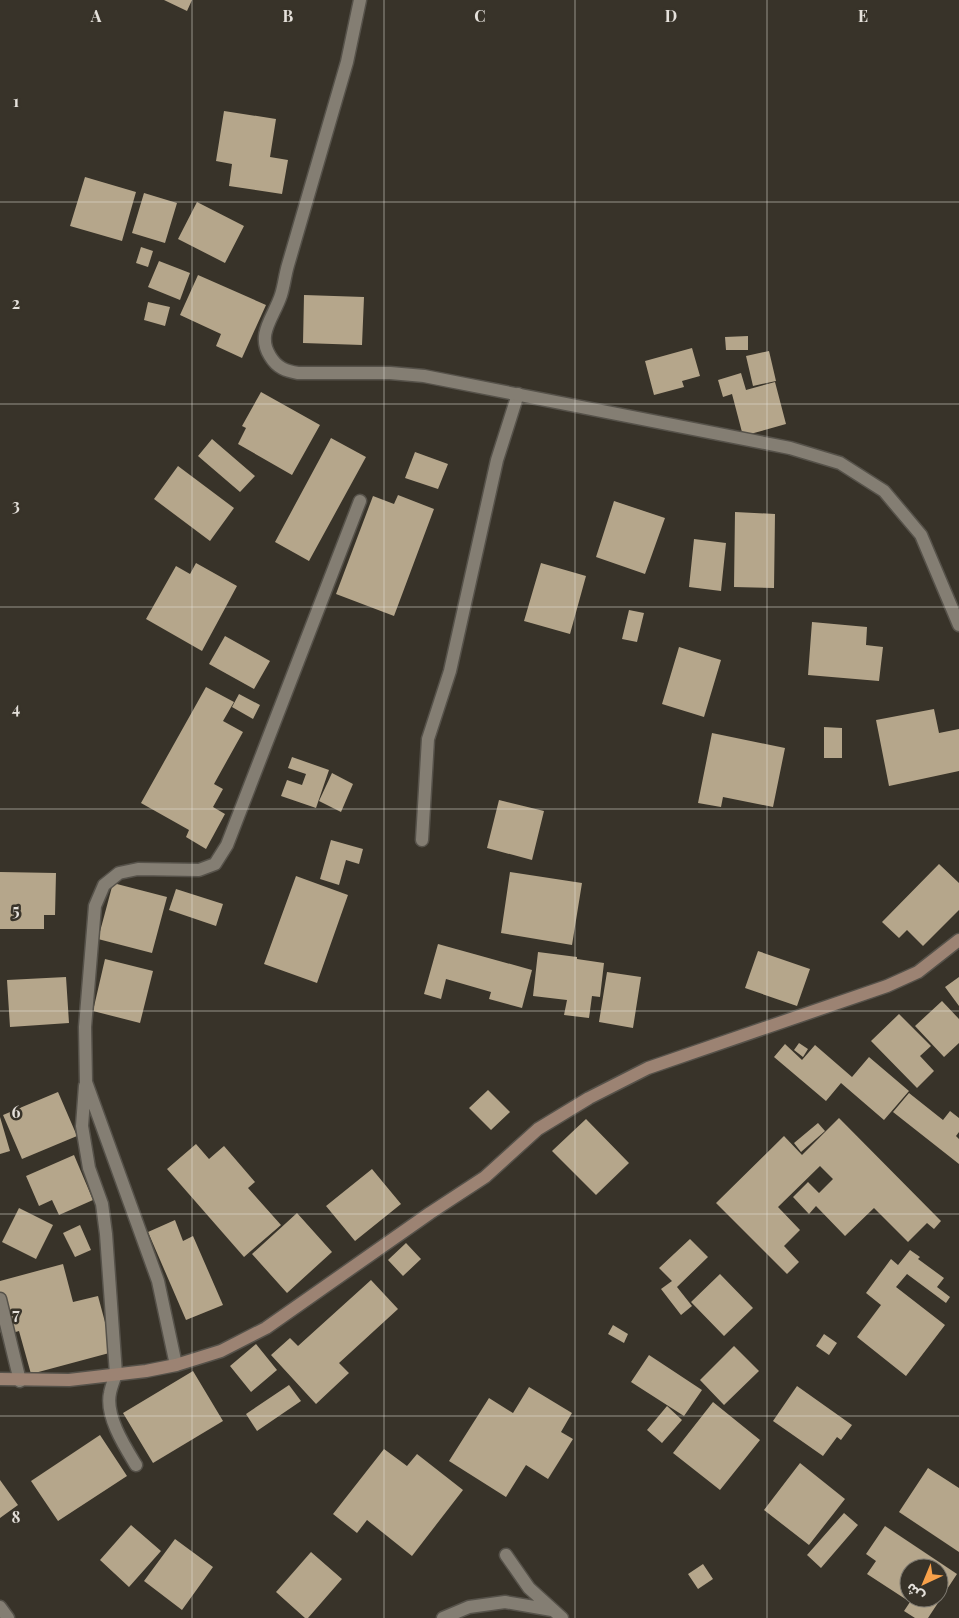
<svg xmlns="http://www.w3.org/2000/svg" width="959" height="1618" font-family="'Playfair Display','Noto Sans Arabic',serif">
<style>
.building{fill:#b5a68b;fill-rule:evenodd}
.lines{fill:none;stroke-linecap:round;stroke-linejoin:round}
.lane-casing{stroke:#56524a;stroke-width:15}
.street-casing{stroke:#56524a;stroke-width:15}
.secondary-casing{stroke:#56524a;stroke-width:15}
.lane{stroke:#847e73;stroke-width:12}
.street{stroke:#847e73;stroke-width:12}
.secondary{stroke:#9c8373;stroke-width:12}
.grid{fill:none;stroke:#e5e1db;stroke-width:1;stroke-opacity:0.55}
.grid-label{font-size:16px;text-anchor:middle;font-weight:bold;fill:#e5e1db;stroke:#383329;stroke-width:5;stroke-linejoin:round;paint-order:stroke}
</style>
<rect width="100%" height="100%" fill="#383329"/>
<path class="building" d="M164,0H192L187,11Z
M224,111L276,119L270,157L288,160L282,194L229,186L232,164L216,161Z
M85,177L136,192L122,241L70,226Z
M144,193L177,203L165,243L132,233Z
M197,202L244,226L225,263L178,239Z
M141,247L153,251L148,267L136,263Z
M159,261L190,273L180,300L148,287Z
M198,275L266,305L242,358L216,346L221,334L180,315Z
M304,295L364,297L362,345L303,343Z
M148,302L170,307L165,326L144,320Z
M748,336V350H726L725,337Z
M692,348L700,376L682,381L684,387L654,395L645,361Z
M769,351L776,381L753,386L746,356Z
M741,373L746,390L775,382L786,424L743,436L732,394L723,397L718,380Z
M261,392L320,425L292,475L238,444L246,428L242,426Z
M331,438L366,457L309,561L275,542Z
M212,439L255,476L240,492L198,456Z
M415,452L448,464L438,489L405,478Z
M178,466L234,508L210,541L154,499Z
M398,495L434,509L394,616L336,594L373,496L394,504Z
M614,501L665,518L645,574L596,557Z
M735,512L775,514L774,588L734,587Z
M694,539L726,543L721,591L689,587Z
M196,563L237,586L202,651L146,619L176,566L190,574Z
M541,563L586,576L570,634L524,621Z
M629,610L644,613L637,642L622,639Z
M812,622L867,627L866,645L883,647L879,681L808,675Z
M225,636L270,661L254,689L209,664Z
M679,647L721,660L704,717L662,704Z
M206,687L234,702L223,721L243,732L214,784L223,789L213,807L225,814L206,849L186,837L189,830L141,803Z
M239,694L260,705L253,719L232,707Z
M934,709L939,733L959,729V771L889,786L876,720Z
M824,727L842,728V758H824Z
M712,733L785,748L773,807L723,797L721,807L698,803Z
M292,757L329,770L316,808L281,796L287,780L302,785L306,774L288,768Z
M332,773L353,784L341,812L319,801Z
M499,800L544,811L532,860L487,848Z
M331,840L363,849L359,864L346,860L339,885L320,879Z
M939,864L959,883V910L923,946L907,930L899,938L882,922Z
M0,872L56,873L55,915H44V929H0Z
M510,872L582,883L572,945L501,933Z
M296,876L348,895L317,983L264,964Z
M113,883L167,897L152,953L98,939Z
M176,889L223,904L216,926L169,910Z
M438,944L532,970L522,1008L489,999L491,992L446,979L441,999L424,994Z
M758,951L810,969L797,1006L745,988Z
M538,952L577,957V959L604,963L600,997L592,996L589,1018L564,1015L567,1000L533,996Z
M105,959L153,971L140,1023L93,1011Z
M607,972L641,977L633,1028L599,1022Z
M66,977L69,1023L10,1027L7,980Z
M959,977V1006L945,987Z
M942,1001L959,1019V1043L944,1057L915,1026Z
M899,1014L931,1046L920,1056L934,1071L917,1088L871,1041Z
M799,1043L808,1049L803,1057L794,1050Z
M785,1044L802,1060L815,1045L852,1077L869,1057L909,1091L884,1120L841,1083L826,1101L774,1057Z
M488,1090L510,1112L491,1130L469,1108Z
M58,1092L77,1136L22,1159L3,1115Z
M909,1093L943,1120L950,1111L959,1118V1132L956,1136L959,1139V1164L893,1112Z
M0,1117L10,1151L0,1154Z
M839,1118L941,1221L934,1229L927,1223L908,1242L874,1208L845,1236L816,1206L809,1214L793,1197L808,1182L819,1193L833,1179L820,1166L778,1207L800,1230L784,1246L799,1262L787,1274L716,1203L784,1136L802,1155Z
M586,1119L629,1163L596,1195L552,1151Z
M818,1123L825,1131L801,1152L794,1143Z
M196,1144L209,1159L224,1146L255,1182L248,1188L281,1225L244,1257L167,1169Z
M74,1155L93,1200L59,1215L52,1200L39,1206L26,1176Z
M372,1169L401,1204L355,1241L326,1206Z
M19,1208L53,1225L36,1259L2,1242Z
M297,1213L332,1252L287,1293L252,1254Z
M175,1220L183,1241L193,1236L223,1305L186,1320L148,1232Z
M80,1225L91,1250L75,1257L63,1233Z
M690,1239L708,1257L677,1287L692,1306L681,1315L661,1289L672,1281L659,1268Z
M406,1243L421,1259L403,1276L388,1260Z
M910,1250L920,1257L918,1259L944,1278L937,1287L950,1297L946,1303L907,1274L896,1287L945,1325L906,1376L857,1337L881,1305L866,1293L891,1259L898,1265Z
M63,1264L73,1302L98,1296L113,1352L31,1374L19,1331L2,1336L0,1330V1281Z
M720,1274L753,1308L724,1336L691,1302Z
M371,1280L398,1309L339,1363L349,1373L316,1404L271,1355L290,1338L298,1346Z
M613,1325L628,1334L624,1343L608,1334Z
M824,1334L837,1343L829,1355L816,1346Z
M256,1344L277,1370L251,1392L230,1366Z
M734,1346L759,1371L724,1405L700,1380Z
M649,1355L702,1390L684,1416L631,1382Z
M193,1371L223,1421L153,1463L123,1413Z
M289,1385L301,1401L257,1431L246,1414Z
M797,1386L852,1425L841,1440L837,1437L823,1456L773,1421Z
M529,1387L572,1413L561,1432L573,1439L548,1479L526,1465L506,1497L449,1461L489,1398L513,1413Z
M713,1402L760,1440L720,1490L673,1453Z
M667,1406L682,1420L662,1443L647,1430Z
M100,1435L127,1476L58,1521L31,1481Z
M384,1449L407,1466L417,1454L463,1490L412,1556L367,1520L357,1533L333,1514Z
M800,1463L845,1499L809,1545L764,1510Z
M928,1468L959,1488V1552L899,1512Z
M0,1480L18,1505L0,1518Z
M844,1513L858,1525L821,1568L807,1555Z
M131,1525L161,1551L129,1587L100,1560Z
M885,1526L957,1574L928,1618H915L904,1611L910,1602L867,1574L876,1561L866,1554ZM909,1568H939V1598H909Z
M175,1539L213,1567L182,1610L144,1581Z
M311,1552L342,1579L308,1618H305L276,1592Z
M703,1564L713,1579L698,1589L688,1574Z"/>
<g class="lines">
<g class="lane-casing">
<path id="lane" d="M422,840L428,739L450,671L497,460L518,394
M85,1086L82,1126L89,1168L102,1204L106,1234L116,1374C114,1380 111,1387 110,1393C105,1416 125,1447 136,1465
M0,1299L20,1381
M176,1365L158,1281L86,1082L85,1027L95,906L104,885L119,873L138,869L199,870L215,864L227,845L360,501
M0,1607L8,1618"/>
</g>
<g class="street-casing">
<path id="street" d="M360,0L347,62L288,265C285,275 284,286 281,295C274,317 256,334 270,356C277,368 286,371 298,373H390L424,376L790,448L840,463L884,491L921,535L959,625
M506,1555L529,1588L562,1618
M443,1618L469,1607L505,1602L552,1610"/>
</g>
<g class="secondary-casing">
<path id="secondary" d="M0,1379L69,1380L146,1371L176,1365L221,1351L266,1328L430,1213L485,1177L538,1129L589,1098L648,1068L887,986L918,972L959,940"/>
</g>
<use href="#lane" class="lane"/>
<use href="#street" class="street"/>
<use href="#secondary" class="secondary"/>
</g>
<path class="grid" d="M192,0V1618M384,0V1618M575,0V1618M767,0V1618M0,202H959M0,404H959M0,607H959M0,809H959M0,1011H959M0,1214H959M0,1416H959"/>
<g class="grid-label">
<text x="96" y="22">A</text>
<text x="288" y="22">B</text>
<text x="480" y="22">C</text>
<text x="671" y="22">D</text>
<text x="863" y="22">E</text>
<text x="16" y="107">1</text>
<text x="16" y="309">2</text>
<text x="16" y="511">3</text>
<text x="16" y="714">4</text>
<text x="16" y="916">5</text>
<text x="16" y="1118">6</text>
<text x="16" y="1320">7</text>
<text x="16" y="1523">8</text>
</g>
<g transform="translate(924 1583) rotate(224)"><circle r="24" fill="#383329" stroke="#7d7970"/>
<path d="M0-4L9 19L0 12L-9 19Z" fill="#f8a14a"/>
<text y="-8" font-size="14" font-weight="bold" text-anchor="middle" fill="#e5e1db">ش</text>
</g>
</svg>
